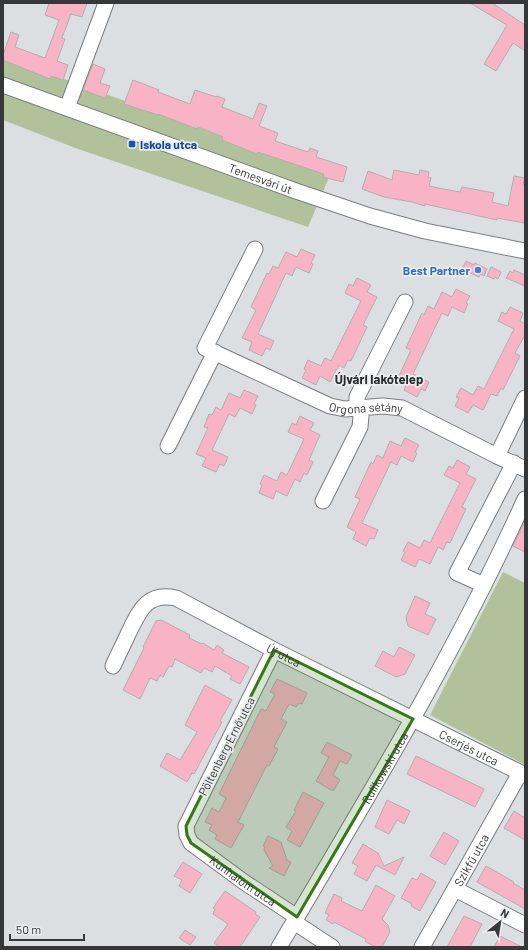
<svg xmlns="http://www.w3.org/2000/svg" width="528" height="950" font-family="Barlow,sans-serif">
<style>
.green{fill:#b1c29b}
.building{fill:#f9b3c7;stroke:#b2aeaf}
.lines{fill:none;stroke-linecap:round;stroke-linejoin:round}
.minor-casing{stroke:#7a7d7f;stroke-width:17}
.minor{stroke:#fff;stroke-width:15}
.marked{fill:#367817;fill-opacity:0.2;stroke:#367817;stroke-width:3;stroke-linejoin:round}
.transit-dot{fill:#1a4fb4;stroke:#eaedef;stroke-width:1.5}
.shop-dot{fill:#3f7fe0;stroke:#eaedef;stroke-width:1.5}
.labels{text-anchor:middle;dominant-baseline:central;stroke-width:3.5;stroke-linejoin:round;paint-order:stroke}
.transit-label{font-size:12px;font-weight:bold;fill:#164399;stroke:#eaedef;text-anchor:start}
.street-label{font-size:12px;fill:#363738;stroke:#eaedef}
.shop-label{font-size:12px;font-weight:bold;fill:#366cbe;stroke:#eaedef;text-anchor:end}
.neighbourhood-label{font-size:13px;font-weight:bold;fill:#292b2d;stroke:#eaedef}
</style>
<rect width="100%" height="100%" fill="#dcdfe2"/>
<path class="green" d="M3,57L330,175L308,227L78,149L3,120Z
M503,572L525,583V765L430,715Z"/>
<path class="building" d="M49,3H87L82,17L71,14L62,38L65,39L57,61L68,65L63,80L51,76L50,79L3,60V55L11,32L19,35L15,47L45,58L59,20L45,15Z
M470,3H492L525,25V51L513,43L496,71L484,64L507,25Z
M93,64L105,69L100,83L110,86L105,98L83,90Z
M133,80L159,90L158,92L190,104L195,90L216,97L217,96L225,99L222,107L253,119L259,103L267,106L259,126L278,133L275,141L308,152L310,148L318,151L316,157L347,167L343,182L323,177L324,174L258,152L257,154L222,140L223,137L198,127L197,129L158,114V115L124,104Z
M394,170L419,175L420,170L429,172L428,177L431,178L429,186L460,192L462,187L494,193L492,202L508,206L514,176L525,178L523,184L525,185V217L524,223L497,218V220L425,204V206L412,202L384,197L362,189L368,171L392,180Z
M301,249L315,255L311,263L313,264L309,273L296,267L292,276L286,273L258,334L274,341L270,350L266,348L262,356L249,350L252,342L242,338L256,310L251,307L267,273L269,274L273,266L278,268L286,252L297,257Z
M466,261L474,265L475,263L487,269L484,276L480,274L479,277L462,269Z
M491,267L501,272L498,279L495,277L494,279L487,276Z
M514,270L525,275V286L506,278L510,271L513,273Z
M357,278L371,285L367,292L377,297L363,325L367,327L351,361L348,360L344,368L339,365L330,382L320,376L316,385L302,378L306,370L304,369L308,360L321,366L325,358L331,361L361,301L345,293L349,284L353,286Z
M456,289L470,296L466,303L468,304L464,313L452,307L448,316L442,313L413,374L429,382L425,391L421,389L417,397L404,390L407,383L398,378L411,350L406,348L422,313L424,315L428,306L434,309L442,292L452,297Z
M510,307L523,313L520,321L525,324V335L515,353L520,356L503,390L501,388L497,396L491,394L483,410L473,405L468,413L455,406L459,398L456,397L461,388L473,395L478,386L484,389L514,329L498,321L502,312L506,314Z
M244,390L258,396L254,404L256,405L252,414L240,408L235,417L229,414L212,450L228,457L224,466L220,464L216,472L202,466L206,458L196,454L208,428L204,427L209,414L212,415L216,407L221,410L229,393L240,398Z
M300,416L314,423L310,430L320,435L309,460L313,462L307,475L304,473L300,482L295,479L287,496L276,491L273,499L259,493L262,485L260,484L264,475L277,481L281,472L287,475L304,439L288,432L292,423L296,425Z
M405,438L419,445L415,452L417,453L413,462L401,456L397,465L391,462L362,523L378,530L374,539L370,538L366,546L353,539L356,532L347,527L360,499L355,497L371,462L373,464L377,455L383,458L390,441L401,446Z
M457,460L470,467L466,474L476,479L462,507L466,509L450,543L447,542L443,550L438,547L430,564L419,559L415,567L401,560L405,552L403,551L408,542L420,548L424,540L430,543L460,483L444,475L449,466L453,468Z
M525,521V552L513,546Z
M415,596L430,603L425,614L436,619L428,635L408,626L406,617Z
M161,620L190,635L189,638L202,644L203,643L214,650L217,645L224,650L222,653L249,667L240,684L230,679L232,676L215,666L212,672L204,668L201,673L175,659L172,667L169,666L163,677L160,675L157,681L150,678L140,699L123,690L144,648L143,647L156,621Z
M399,647L415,655L405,674L396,677L375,666L383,651L394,657Z
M277,679L307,693L302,704L299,703L296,707L289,704L281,719L287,722L274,747L278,749L269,766L267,765L238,822L244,825L231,848L215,839L217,835L209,830L212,825L205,822L212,808L219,812L226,798L219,794L261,709L266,711L275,694L270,692Z
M205,685L232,700L220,721L222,722L194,774L192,773L187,782L160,766L167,753L180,760L197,732L185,725Z
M327,742L352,755L347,764L340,761L333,775L340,780L334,790H331L316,781L329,757L321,753Z
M416,756L484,789L475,807L407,774Z
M303,792L324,803L300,847L287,840L292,831L286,827L296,811L294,810Z
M387,800L410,811L404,824L397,820L389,834L375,827Z
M514,811L525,818V840L504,828Z
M444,832L459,841L445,865L430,856Z
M268,836L281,842L287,860L291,862L284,876L269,868L273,866L264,850L265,847L263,846Z
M363,844L378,853L384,866L404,857L395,875L376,865L367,881L354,874L358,866L352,863Z
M183,862L202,874L190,893L179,886L182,880L174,876Z
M486,866L514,882L513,883L525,890V909L477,882Z
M421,873L436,882L420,911L411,906L412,904L401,898L412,878L417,880Z
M376,885L395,896L382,919L388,925L390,932L382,947H375L365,941L366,939L334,922L333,924L326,920L329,915L325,913L334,894L342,898L341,901L362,911Z
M225,891L256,912L255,914L260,917L240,947H220L214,943L228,924L213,914L215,909L213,908Z
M464,916L482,924L470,947H447Z
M185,930L196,937L190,945L179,938Z
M500,936L522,947H494Z"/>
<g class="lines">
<g class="minor-casing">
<g id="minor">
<path id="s1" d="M3,85L296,191L370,216L425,231L525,251"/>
<path d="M67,108L106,3"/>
<path id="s2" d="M255,249L205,348L330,406L345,409L383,406L402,408L497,456L525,469"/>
<path d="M168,446L215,352"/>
<path d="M497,456L525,398"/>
<path d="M323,501L360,427L361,416L357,403V397L405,302"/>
<path d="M484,585L457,573L514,463"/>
<path id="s3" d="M274,650L186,826L187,835L191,843L244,882L297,917"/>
<path id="s4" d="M113,666C118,655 124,643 129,632C140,610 147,592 176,598L274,650L525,775"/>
<path d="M455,889L525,925"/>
<path d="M294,922L332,947"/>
<path id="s5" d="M279,947C366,800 455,654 525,499"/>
<path id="s6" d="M422,947L520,773"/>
</g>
</g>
<use href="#minor" class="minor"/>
</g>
<path class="marked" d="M274,650L413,719L297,917L191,843L187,835L186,826Z"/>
<rect class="transit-dot" x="128" y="140" width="8" height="8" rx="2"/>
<circle class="shop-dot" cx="478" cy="270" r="4"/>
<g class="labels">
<g class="transit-label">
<text x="140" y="144">Iskola utca</text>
</g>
<g class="street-label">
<text stroke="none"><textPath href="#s1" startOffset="274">Temesvári út</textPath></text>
<text stroke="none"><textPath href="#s2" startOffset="285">Orgona sétány</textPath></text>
<text stroke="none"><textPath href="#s4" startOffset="224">Új utca</textPath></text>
<text transform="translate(226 746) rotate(-63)">Pöltenberg Ernő utca</text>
<text stroke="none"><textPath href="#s4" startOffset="431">Cserjés utca</textPath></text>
<text stroke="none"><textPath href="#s5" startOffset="208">Rulikowski utca</textPath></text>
<text stroke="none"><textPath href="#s6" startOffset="100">Szikfű utca</textPath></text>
<text stroke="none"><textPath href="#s3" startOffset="279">Kunhalom utca</textPath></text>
</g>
<g class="shop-label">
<text x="470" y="270">Best Partner</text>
</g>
<g class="neighbourhood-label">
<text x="379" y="379">Újvári lakótelep</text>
</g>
</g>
<rect width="528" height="950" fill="none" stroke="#363738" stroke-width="8"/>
<g transform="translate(500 922) rotate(30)" stroke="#eaedef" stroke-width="3" paint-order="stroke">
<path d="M0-3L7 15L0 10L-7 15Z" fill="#363738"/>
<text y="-6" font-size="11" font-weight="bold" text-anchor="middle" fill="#363738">N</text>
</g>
<path d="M10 934v6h74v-6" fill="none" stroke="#363738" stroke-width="2"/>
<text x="16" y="934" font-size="12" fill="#363738" stroke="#eaedef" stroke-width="3" paint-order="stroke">50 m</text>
</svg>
